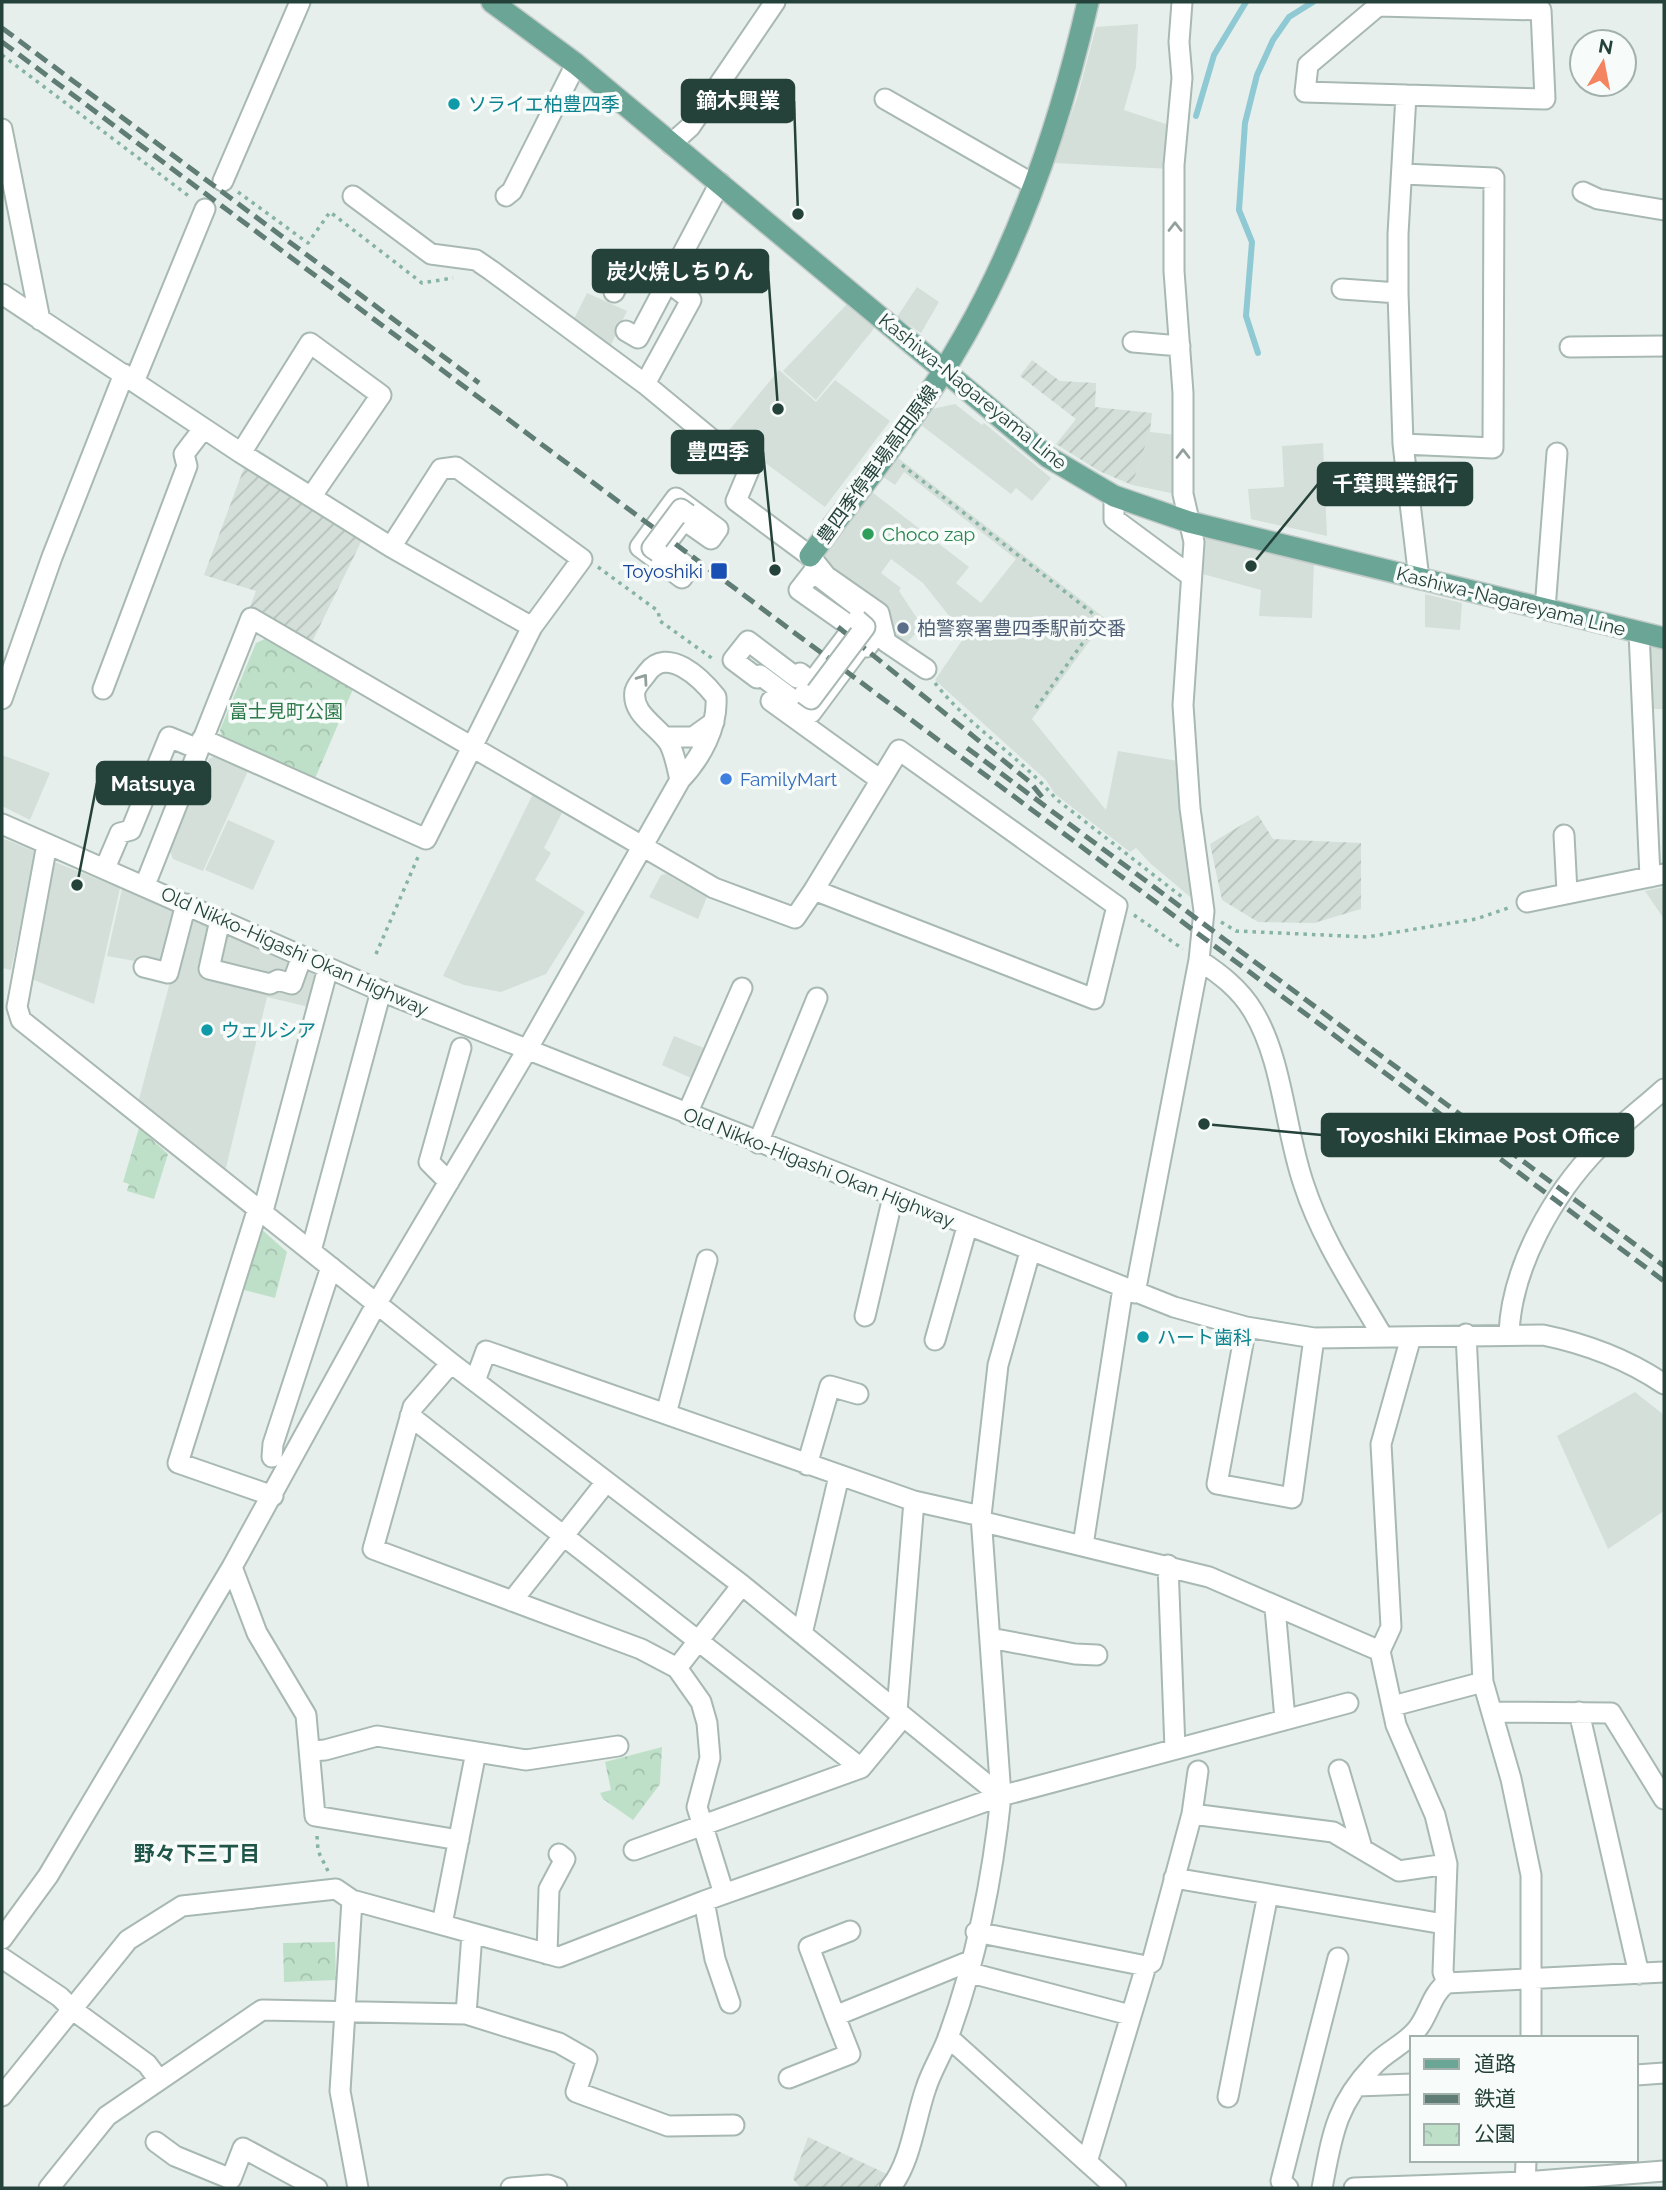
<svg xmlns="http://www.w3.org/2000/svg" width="1666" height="2190" font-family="Raleway,'Noto Sans JP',sans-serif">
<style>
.built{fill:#d4dfda}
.industrial{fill:url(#industrial-furrows)}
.park{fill:url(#park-crowns)}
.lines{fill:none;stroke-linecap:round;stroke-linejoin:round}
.stream{stroke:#8ec9d4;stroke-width:6}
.minor-casing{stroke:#a8b8b2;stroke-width:23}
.major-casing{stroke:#c2cac8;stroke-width:24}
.path{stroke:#86b3a5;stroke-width:3.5;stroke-dasharray:3.5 5;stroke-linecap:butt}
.minor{stroke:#fff;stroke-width:19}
.major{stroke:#6aa596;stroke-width:21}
.rail{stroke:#5f7d75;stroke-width:5;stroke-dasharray:14 7;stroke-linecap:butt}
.minor-bridge-casing{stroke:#a8b8b2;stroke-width:23;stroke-linecap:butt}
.minor-bridge{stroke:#fff;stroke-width:19}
.oneway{stroke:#92a09c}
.culture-dot{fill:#0f9aa8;stroke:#f7fbf9;stroke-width:2.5}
.leisure-dot{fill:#2e9e5b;stroke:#f7fbf9;stroke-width:2.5}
.transit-dot{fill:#1a4fb4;stroke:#f7fbf9;stroke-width:2.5}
.service-dot{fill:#5c6f8a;stroke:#f7fbf9;stroke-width:2.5}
.shop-dot{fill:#3f7fe0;stroke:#f7fbf9;stroke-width:2.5}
.labels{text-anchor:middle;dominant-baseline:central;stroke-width:7;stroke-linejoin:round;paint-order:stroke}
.culture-label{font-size:19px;fill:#0d838f;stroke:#f7fbf9;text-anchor:start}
.street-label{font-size:19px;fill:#24423a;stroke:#f7fbf9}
.leisure-label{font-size:19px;fill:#27864d;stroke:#f7fbf9;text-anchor:start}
.transit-label{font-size:19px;fill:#164399;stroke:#f7fbf9;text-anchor:end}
.service-label{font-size:19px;fill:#4e5e75;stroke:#f7fbf9;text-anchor:start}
.park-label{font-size:19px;fill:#2d7a4b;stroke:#f7fbf9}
.shop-label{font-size:19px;fill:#366cbe;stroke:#f7fbf9;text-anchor:start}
.neighbourhood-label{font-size:21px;font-weight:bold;fill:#1f5548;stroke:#f7fbf9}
.leader{fill:none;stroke:#24423a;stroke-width:2.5}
.callout-dot{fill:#24423a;stroke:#f7fbf9;stroke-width:2.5}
.callout{fill:#24423a;stroke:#24423a;stroke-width:2.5}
.callout-label{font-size:21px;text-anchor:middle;font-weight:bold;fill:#fff}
</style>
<defs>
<pattern id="industrial-furrows" width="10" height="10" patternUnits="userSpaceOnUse" patternTransform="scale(1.75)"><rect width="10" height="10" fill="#d4dfda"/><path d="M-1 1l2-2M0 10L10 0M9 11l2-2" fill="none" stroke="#b6c1bc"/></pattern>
<pattern id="park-crowns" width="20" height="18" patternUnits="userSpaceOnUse" patternTransform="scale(1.75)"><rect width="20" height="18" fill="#bfe0c8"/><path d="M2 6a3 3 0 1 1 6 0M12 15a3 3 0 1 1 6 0" fill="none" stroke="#a4c1ad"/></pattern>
</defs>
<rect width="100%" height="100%" fill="#e6efeb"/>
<path class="built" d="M1138,24L1136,67L1124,110L1175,127L1171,169L1054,163L1078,95L1096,27Z
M917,287L939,302L921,333L897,317Z
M587,293L627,311L611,345L574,319Z
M848,303L876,326L816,400L783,371Z
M779,370L816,402L835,380L890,421L825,507L726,434Z
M955,404L982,425L984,423L1051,478L1032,501L1016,488L1011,494L921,425L932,409Z
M1150,432L1177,435L1176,494L1132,485Z
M1323,443L1327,536L1251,519L1248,489L1284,487L1282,446Z
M897,457L1106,619L1032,719L1106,810L1118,751L1178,761L1195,901L1151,864L1136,848L1130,852L1055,794L1046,780L935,680L965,636L923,583L891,559L881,573L901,588L899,591L922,626L906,644L824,569L822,559L872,492L969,567L956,583L981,603L1016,559L904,472L895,485L883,477Z
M1212,533L1314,561L1312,618L1259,616L1261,590L1199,573L1201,540Z
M1425,594L1462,603L1460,630L1425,627Z
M1646,646L1664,650V709H1647Z
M2,755L50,773L30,820L2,806Z
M215,756L248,771L203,871L173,859L169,848L209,759Z
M533,794L562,813L544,848L551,853L535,880L585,912L546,974L501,992L464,985L443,976Z
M228,820L275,841L253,890L205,870Z
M2,838L36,852L11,970L2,968Z
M52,861L120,888L94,1004L29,978Z
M666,874L707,897L698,919L649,897L661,875Z
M1664,887V919L1645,891Z
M122,889L176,912L162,966L107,956Z
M188,914L314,971L317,977L309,1007L267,997L225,1172L138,1103Z
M674,1036L709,1050L693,1079L662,1065Z
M1635,1392L1664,1415V1511L1608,1549L1557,1436Z"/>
<path class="industrial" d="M1032,360L1060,381L1096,383L1095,407L1152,413L1150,432L1132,485L1099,471L1056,444L1076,419L1020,376Z
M245,465L363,538L310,646L248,612L256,591L204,575Z
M1258,815L1273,839L1361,843V909L1314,923L1258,922L1222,900L1210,844Z
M808,2137L889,2175L875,2188H801L793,2179Z"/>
<path class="park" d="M267,638L353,689L314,781L223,739L220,730L256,643Z
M139,1128L168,1154L154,1199L127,1191L129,1184L123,1182Z
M260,1228L287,1252L275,1298L244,1290Z
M662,1747L660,1784L633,1820L603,1799L600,1793L611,1790L605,1762Z
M335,1942L336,1980L284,1982L283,1943Z"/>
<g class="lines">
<path class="stream" d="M1196,116L1214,55L1246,2
M1258,353L1246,316L1252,242L1239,210L1245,123L1257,75L1273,40L1289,17L1313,2"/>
<g class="minor-casing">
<path id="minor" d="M1406,95L1305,92L1308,65L1378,6L1541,10L1545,99L1406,95L1398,234V293L1403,444L1419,579
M885,99L1033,184
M2,129L40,320
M671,144L690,127L775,2
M223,181L300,2
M1583,192L1598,199L1664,210
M353,196L431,254L476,260L492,271L645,384L749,470L736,501L810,556L826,576L879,613L886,642L926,669
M506,196L512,191L576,64
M1342,289L1398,293
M614,292L629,262L669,281
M2,294L241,453L391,547L532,627L426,839L202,739
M626,331L638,338L720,183
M1133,342L1180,346
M1570,347L1664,346
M134,382L205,209
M645,384L691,300L677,289
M1403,444L1493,448L1494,178L1403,174
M241,453L310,343L381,395L311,497
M1114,496V519L1191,576
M676,498L718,529L711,539L684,520L663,548L689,568L682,578L640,547Z
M391,547L441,469L456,467L582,559L532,627
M813,572L878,622L871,633L875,636L867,647L863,643L811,713L760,675L757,678L733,660L748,641L797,678L800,673L812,682L853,628L799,590Z
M1545,609L1557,453
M1639,632L1650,877
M103,689L187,466L184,454L203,429
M2,699L52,557L124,374
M771,701L879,779
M665,737H693L714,722
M2,824L381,991L1174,1307L1246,1327L1314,1338L1543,1335C1587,1344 1627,1359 1664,1384
M1564,835L1567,892
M47,844L17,1007L21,1020L451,1363L742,1585L1001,1796
M105,868L120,833L131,830L169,737L198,749
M145,885L251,618L714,888L795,918L814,890L1094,999L1117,906L899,750L814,890
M1527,902L1664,874
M220,920L209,969L270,984L278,980L292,984L302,956
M1199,960C1220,974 1240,989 1253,1011C1283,1060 1285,1131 1304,1185C1322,1240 1354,1287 1383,1337
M144,967L168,973L186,904
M687,1114L742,988
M758,1143L817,998
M449,1182L429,1162L461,1048
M258,1208L178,1463L273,1496
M263,1211L328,968
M311,1251L381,991
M1135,1293L1199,960L1204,911L1190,808L1183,705L1194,542L1183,494V393L1174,271V165L1182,78L1179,42L1182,2
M865,1316L893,1197
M1246,1327L1217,1484L1292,1498L1314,1338
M1509,1333C1512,1266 1553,1194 1599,1147C1619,1126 1643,1108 1664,1089
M1466,1334L1483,1682L1511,1779L1531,1875V2038
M935,1340L967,1227
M451,1363L413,1407L373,1549L641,1649L677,1668L701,1702L707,1723L710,1758L697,1807L724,1894
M475,1381L486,1351L914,1501L981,1516
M666,1414L707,1260
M410,1416L861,1768
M272,1457L273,1444L331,1267
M807,1465L830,1386L858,1394
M984,1522L1209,1577L1380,1651L1396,1725L1435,1815L1447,1864L1443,1972L1447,1983C1432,1993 1429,2014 1418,2028C1405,2045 1386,2051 1373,2066C1335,2106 1332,2137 1322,2188
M1083,1545L1123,1288
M1168,1565L1175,1749
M232,1567L257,1633L306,1715L315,1816L459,1840
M512,1601L606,1482
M1275,1608L1285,1719
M802,1634L839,1476
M990,1638L1075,1654L1097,1655
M1380,1651L1391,1627L1381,1444L1411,1337
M677,1668L742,1585
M1393,1706L1483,1682
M897,1711L914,1501
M1493,1712L1611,1713L1664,1799
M1579,1712L1639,1974
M311,1751L325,1750L377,1736L526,1760L618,1746
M1339,1770L1362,1848
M1192,1814L1198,1771
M634,1850L861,1768L903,1717
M1174,1878L1444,1924
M352,1900L340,2091L358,2188
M704,1901L715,1959L730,2003
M442,1924L476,1752
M850,1931L809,1947L835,2016L970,1961
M976,1932L1146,1966
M2,1939L48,1876L232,1567L377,1303L527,1050L680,780C701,758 718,727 716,697C701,678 667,645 647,673C643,679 637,684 635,691C631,714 658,726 669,743C675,754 677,768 680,780
M547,1954L549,1889L565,1859L559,1854
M2,1958L60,1997L73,2010L147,2064L159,2080
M967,1972L1130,2015
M1447,1983L1664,1972
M466,2014L472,1934
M948,2037L1116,2188
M1636,2075L1664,2073
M789,2078L850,2054L835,2016
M1357,2086L1412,2084
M2,2096L128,1940L182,1906L336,1889L352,1900L559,1957L704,1901L1001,1796L1348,1703
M1228,2097L1268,1894
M156,2142L175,2156L231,2179L243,2148L317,2188
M1087,2162L1146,1966L1152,1962L1192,1814L1333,1832L1399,1871L1447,1864
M49,2188L107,2116L262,2010L466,2014L559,2043L587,2059L576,2092L668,2126L734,2125
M511,2188L548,2185L557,2188
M890,2188C911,2163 915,2119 926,2088C932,2069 943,2053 949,2035C976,1960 993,1875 1001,1796L981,1516L998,1365L1030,1252
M1288,2188L1281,2181L1338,1958
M1354,2188L1525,2182L1664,2171
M1525,2188L1526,2160"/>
</g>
<g class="major-casing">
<path id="major" d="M492,2L576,64L1048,457L1114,496L1189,522L1664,638
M810,556C863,485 921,413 965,335C1023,233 1062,116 1088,2"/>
</g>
<path class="path" d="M2,55L190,197
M238,192L308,243L330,212L422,283L453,278
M902,465L1100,619L1033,712
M598,567L658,611L660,621L713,659
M935,683C969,727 1020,756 1056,799L1182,897
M1134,915L1183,949
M1221,922L1236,931L1367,937L1476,919L1508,908
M376,954L418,857
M317,1836L318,1851L328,1871"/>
<use href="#minor" class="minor"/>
<use href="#major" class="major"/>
<path class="rail" d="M2,28L479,383
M2,42L1664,1281
M838,627L1030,782L1042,797
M967,748L1664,1266"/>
<g class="minor-bridge-casing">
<path id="minor-bridge" d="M658,552L652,548L681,509L688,514
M804,694L811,699L865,627L857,620"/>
</g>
<use href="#minor-bridge" class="minor-bridge"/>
</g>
<defs><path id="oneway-chevron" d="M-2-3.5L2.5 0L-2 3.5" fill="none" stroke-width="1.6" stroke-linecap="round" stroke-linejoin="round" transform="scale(1.75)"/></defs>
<g class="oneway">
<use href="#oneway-chevron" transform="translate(1175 227) rotate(-90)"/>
<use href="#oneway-chevron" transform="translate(1183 454) rotate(-90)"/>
<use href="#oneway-chevron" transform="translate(643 679) rotate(-55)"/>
</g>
<g class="culture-dot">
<circle cx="454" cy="104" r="7"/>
<circle cx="207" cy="1030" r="7"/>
<circle cx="1143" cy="1337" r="7"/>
</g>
<circle class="leisure-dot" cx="868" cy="534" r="7"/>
<rect class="transit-dot" x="710" y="562" width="18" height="18" rx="3.5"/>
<circle class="service-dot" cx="903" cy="628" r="7"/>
<circle class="shop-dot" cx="726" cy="779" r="7"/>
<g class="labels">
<g class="culture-label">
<text x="468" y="104">ソライエ柏豊四季</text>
<text x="221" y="1030">ウェルシア</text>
<text x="1157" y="1337">ハート歯科</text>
</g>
<g class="street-label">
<text transform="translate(973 391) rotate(39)">Kashiwa-Nagareyama Line</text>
<text transform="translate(877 464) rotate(-54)">豊四季停車場高田原線</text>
<text transform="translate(1511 601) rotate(14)">Kashiwa-Nagareyama Line</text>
<text transform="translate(295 951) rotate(24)">Old Nikko-Higashi Okan Highway</text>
<text transform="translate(819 1167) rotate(22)">Old Nikko-Higashi Okan Highway</text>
</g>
<g class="leisure-label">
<text x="882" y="534">Choco zap</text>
</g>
<g class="transit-label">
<text x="703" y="571">Toyoshiki</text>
</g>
<g class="service-label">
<text x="917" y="628">柏警察署豊四季駅前交番</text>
</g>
<g class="park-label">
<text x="286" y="711">富士見町公園</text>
</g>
<g class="shop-label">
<text x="740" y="779">FamilyMart</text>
</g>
<g class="neighbourhood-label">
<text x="197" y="1853">野々下三丁目</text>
</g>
</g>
<path class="leader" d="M798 214L794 101M778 409L768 271M775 570L763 452M1251 566L1318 484M77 885L97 783M1204 1124L1322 1135"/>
<g class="callout-dot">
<circle cx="798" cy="214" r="7"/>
<circle cx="778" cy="409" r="7"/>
<circle cx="775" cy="570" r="7"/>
<circle cx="1251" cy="566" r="7"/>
<circle cx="77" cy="885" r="7"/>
<circle cx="1204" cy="1124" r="7"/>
</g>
<g class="callout">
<rect x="682" y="80" width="112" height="42" rx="7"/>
<rect x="593" y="250" width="175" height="42" rx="7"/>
<rect x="672" y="431" width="91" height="42" rx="7"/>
<rect x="1318" y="463" width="154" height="42" rx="7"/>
<rect x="97" y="762" width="113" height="42" rx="7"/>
<rect x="1322" y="1114" width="311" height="42" rx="7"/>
</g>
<g class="callout-label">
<text x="738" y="108">鏑木興業</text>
<text x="680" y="279">炭火焼しちりん</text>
<text x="718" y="459">豊四季</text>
<text x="1395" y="491">千葉興業銀行</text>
<text x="153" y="791">Matsuya</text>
<text x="1478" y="1143">Toyoshiki Ekimae Post Office</text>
</g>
<rect width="1666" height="2190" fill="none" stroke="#24423a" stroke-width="7"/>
<rect x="1410" y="2036" width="228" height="126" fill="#f7fbf9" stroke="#a3b1ad" stroke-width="2"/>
<rect x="1424" y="2059" width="35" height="10" fill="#6aa596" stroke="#a3b1ad" stroke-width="2"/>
<text x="1474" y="2071" font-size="21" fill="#24423a">道路</text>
<rect x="1424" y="2094" width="35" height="10" fill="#5f7d75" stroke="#a3b1ad" stroke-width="2"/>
<text x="1474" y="2106" font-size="21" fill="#24423a">鉄道</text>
<rect x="1424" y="2124" width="35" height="21" fill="url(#park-crowns)" stroke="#a3b1ad" stroke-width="2"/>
<text x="1474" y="2141" font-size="21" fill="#24423a">公園</text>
<g transform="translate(1603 63) rotate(10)"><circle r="33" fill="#f7fbf9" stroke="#a3b1ad" stroke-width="2"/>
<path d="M0-5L12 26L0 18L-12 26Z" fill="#f4845f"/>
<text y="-10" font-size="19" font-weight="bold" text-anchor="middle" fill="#24423a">N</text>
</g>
</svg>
